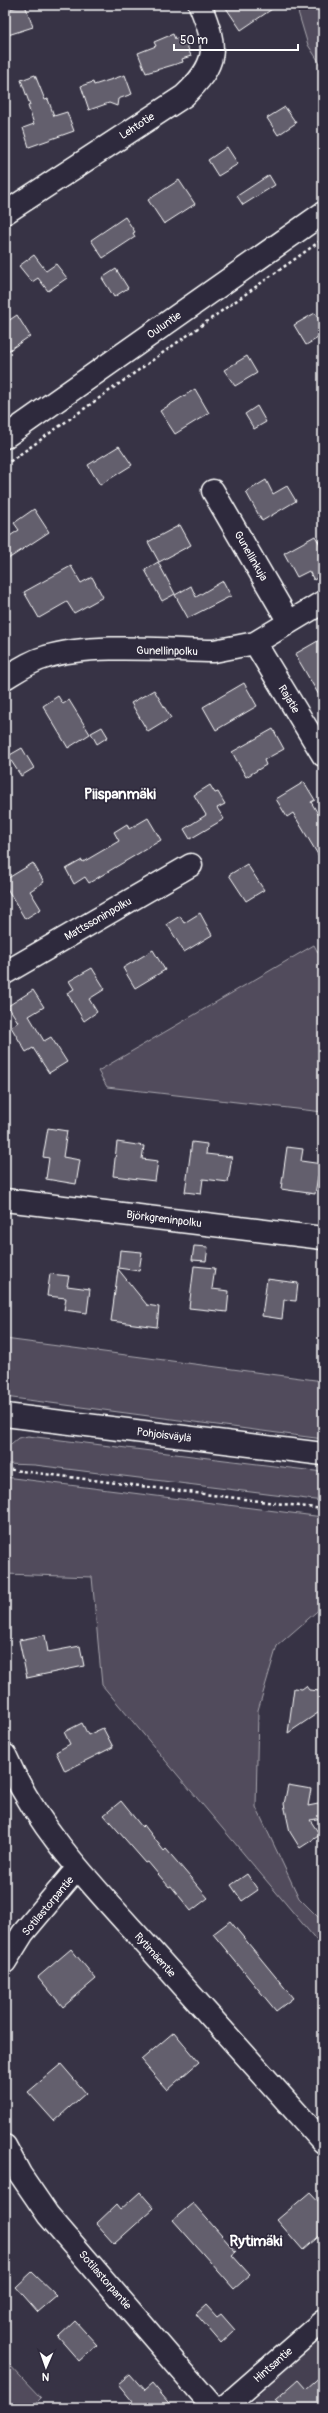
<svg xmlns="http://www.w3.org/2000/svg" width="328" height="2413" font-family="Pangolin,sans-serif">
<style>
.built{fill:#444051}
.green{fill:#514c5c;stroke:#a8a6ae}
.building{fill:#635f6d;stroke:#fff}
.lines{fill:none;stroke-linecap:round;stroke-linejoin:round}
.minor-casing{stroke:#fff;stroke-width:25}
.major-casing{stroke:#fff;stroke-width:25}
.path{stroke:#fff;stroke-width:2.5;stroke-dasharray:3 3;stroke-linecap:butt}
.minor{stroke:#2f2a3d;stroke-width:22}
.major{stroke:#2f2a3d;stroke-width:22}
.labels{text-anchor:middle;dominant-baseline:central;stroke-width:3.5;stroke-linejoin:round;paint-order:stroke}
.street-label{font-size:11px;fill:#fff;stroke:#2f2a3d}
.district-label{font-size:15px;font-weight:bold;fill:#fff;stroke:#2f2a3d}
</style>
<rect width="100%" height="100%" fill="#373345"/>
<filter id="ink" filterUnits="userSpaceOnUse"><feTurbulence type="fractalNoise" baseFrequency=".025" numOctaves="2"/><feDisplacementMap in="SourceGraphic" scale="8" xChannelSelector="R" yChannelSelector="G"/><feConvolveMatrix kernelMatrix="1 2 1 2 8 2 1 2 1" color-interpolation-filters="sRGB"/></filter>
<g filter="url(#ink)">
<path class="built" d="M323,2334V2408H245Z"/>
<path class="green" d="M296,5H323V68L308,45Z
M314,945L323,962V1112L107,1087L98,1071Z
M5,1339L323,1381V1439L5,1397Z
M28,1436L323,1472V1501L35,1465L5,1464V1449L18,1438Z
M5,1477L323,1517V1606L277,1646L258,1710L256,1807L299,1898L323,1922V1948L102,1685L92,1577L5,1574Z
M5,2360L41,2398L31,2408H5Z"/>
<path class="building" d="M22,5H25L33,27L5,36V11Z
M224,5H278L241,30Z
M173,34L175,39L183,35L191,56L182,59L183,62L146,73L138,53L156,46L154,42Z
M35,75L45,100L48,99L54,116L67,112L74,131L29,147L23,128L34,124L28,106L30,105L21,80Z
M125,75L132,94L118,99L117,106L109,103L89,110L81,86L93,82L94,85Z
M285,107L296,123L278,135L267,118Z
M227,147L238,164L218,176L208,160Z
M269,175L275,185L243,205L237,196Z
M179,180L195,204L164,224L148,200Z
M125,217L135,232L133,233L135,237L103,258L91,240Z
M34,255L46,271L56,264L67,278L48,291L38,278L32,282L19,266Z
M116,269L128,288L114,297L102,278Z
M315,313L323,326V335L306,345L294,325Z
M17,315L30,336L5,353V323Z
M247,356L257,373L235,386L224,370Z
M195,389L209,413L175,434L160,411Z
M257,406L266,422L254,429L245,414Z
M119,446L132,465L100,485L88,465Z
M266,480L273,494L287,486L296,501L262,521L246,492Z
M34,509L49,532L5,561V539L19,530L14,523Z
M180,525L191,545L159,562L148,542Z
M315,536L323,549V574L314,580L309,571L297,577L284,553Z
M158,562L175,594L162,601L145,570Z
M71,566L81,583L92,577L103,597L74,613L67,602L39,618L24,592Z
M223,581L231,596L188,618L175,595L191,586L196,597Z
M323,638V702L295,654Z
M244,683L257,706L216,730L203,707Z
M154,690L171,718L148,732L131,703Z
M58,696L63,704L69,700L90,734L68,748L43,706Z
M102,727L108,737L97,744L91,733Z
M273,729L284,749L264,760L266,765L246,777L232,752Z
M22,748L34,768L21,776L8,756Z
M304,782L315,800L311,802L323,822V863L293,813L287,817L276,799Z
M210,785L215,793L218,792L225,804L217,808L224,819L190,839L184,829L206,815L194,795Z
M148,818L161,840L89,883L85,877L74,884L66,869L82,860L83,862L119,841L114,832L127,824L129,829Z
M33,863L44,882L30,891L41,909L25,919L5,885V880Z
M247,864L264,890L246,901L229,875Z
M200,913L212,935L184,952L167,924L180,916L184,923Z
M153,950L165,970L135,988L123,968Z
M92,968L105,989L89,999L97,1012L84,1021L67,993L74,989L69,981Z
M33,990L44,1007L29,1016L44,1041L51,1037L67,1062L49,1073L33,1048L26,1052L11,1027L18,1022L8,1006Z
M48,1128L67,1131L63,1157L80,1160L76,1184L46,1179L49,1158L43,1157Z
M117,1142L144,1146L142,1159L158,1161L155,1181L113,1176Z
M192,1142L207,1144L206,1154L232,1157L228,1182L203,1179L201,1194L185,1192Z
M287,1147L303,1149L301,1161L322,1164L321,1176H318L315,1194L281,1189Z
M194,1246L208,1247L206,1261L192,1260Z
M120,1250L142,1252L139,1271L118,1268Z
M194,1266L215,1268L212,1289L229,1291L227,1312L189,1308Z
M118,1269L147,1305L159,1307L157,1327L111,1321Z
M50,1274L69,1276L67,1286L90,1289L87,1313L64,1310L66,1298L47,1296Z
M267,1279L298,1283L296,1301L284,1300L282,1319L262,1316Z
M45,1635L48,1652L80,1646L84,1666L27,1678L19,1640Z
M306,1686L309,1690L321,1691V1711L288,1733L294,1688L302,1689Z
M82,1723L88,1735L103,1728L113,1747L65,1771L56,1752L70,1744L64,1732Z
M288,1785L311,1789L308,1806L323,1803V1818L310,1820L320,1835L300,1848L290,1832L284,1804Z
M121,1801L142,1827L144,1825L164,1851L166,1849L208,1898L191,1911L171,1886L169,1887L148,1862L146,1863L104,1815Z
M247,1874L258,1890L242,1901L231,1885Z
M230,1921L293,1998L276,2011L213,1934Z
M71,1949L96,1979L63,2007L38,1977Z
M174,2032L199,2062L167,2090L141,2060Z
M61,2064L86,2093L54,2121L28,2092Z
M140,2192L154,2208L114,2244L96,2224L116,2205L120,2210Z
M310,2192L323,2206V2233L303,2250L277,2220Z
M193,2203L236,2252L232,2255L250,2275L234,2289L173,2220Z
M32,2272L57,2296L38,2312L16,2287Z
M206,2305L217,2317L221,2314L235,2330L221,2343L196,2314Z
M75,2321L97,2345L79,2361L58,2337Z
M130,2374L144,2390L152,2383L173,2408H138L118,2384Z
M323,2374V2404L319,2408H282L275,2400L298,2380L306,2389Z"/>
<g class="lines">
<g class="minor-casing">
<path id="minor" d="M5,213L184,96C218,63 218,49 200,5
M213,491L289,622
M255,643L323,755
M5,678C18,670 31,661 46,657C91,643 165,650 214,651L255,643L323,602
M5,973L191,865
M5,1200L323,1238
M5,1755C38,1831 97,1890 151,1950C208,2014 266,2078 323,2142
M5,1962L23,1933L70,1877L79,1871
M5,2146L20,2174L48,2215L214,2408
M223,2408L323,2321"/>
</g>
<g class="major-casing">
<path id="major" d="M5,437L323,213
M5,1415L323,1454"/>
</g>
<path class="path" d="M5,465L323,239
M5,1469L323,1509
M319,2160L323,2165"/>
<use href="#minor" class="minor"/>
<use href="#major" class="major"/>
</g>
</g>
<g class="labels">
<g class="street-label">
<text transform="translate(137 126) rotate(-33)">Lehtotie</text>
<text transform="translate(164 325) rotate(-35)">Ouluntie</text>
<text transform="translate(251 556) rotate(60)">Gunellinkuja</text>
<text transform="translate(167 651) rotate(1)">Gunellinpolku</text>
<text transform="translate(289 699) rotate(59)">Rajatie</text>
<text transform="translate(98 919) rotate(-30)">Mattssoninpolku</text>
<text transform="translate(164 1219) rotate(7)">Björkgreninpolku</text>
<text transform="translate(164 1435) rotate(7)">Pohjoisväylä</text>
<text transform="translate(48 1906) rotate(-50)">Sotilastorpantie</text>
<text transform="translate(155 1955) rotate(48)">Rytimäentie</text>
<text transform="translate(105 2280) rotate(49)">Sotilastorpantie</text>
<text transform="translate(273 2365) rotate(-41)">Hintsantie</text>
</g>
<g class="district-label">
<text x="120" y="794">Piispanmäki</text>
<text x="256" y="2241">Rytimäki</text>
</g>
</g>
<rect width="328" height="2413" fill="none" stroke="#2f2a3d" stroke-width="20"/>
<rect x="10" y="10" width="308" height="2393" fill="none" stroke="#fff" stroke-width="1.5" filter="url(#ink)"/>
<g transform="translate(46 2367) rotate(182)" stroke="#2f2a3d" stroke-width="3" paint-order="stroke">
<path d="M0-3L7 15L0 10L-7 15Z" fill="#ffffff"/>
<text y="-6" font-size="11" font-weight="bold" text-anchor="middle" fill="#ffffff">N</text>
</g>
<path d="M174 44v6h124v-6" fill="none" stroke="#ffffff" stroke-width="2"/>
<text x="180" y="44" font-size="12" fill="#ffffff" stroke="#2f2a3d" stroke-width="3" paint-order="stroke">50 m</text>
</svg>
